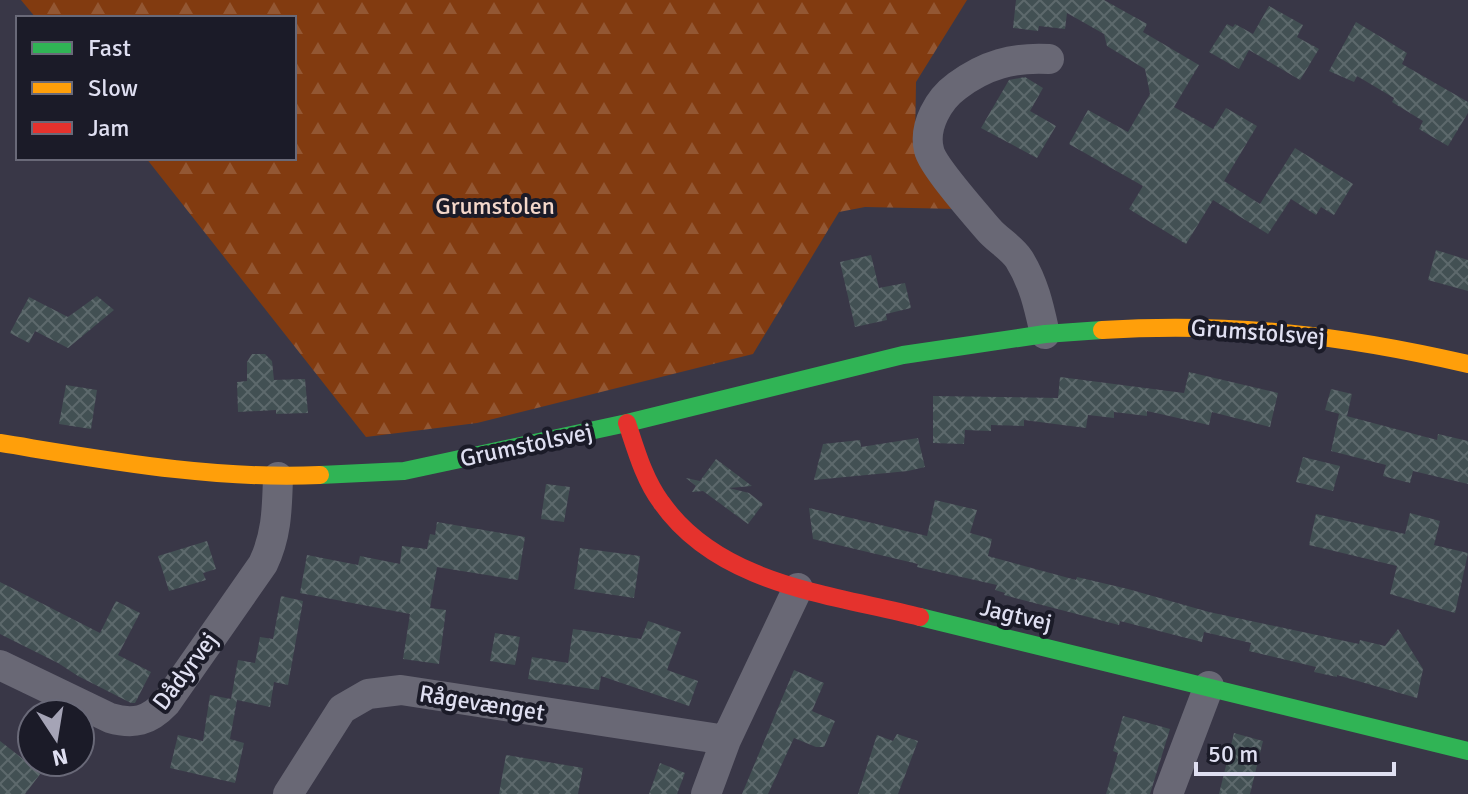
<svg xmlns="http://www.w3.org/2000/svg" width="1468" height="794" font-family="Signika,sans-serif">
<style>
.forest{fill:url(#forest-firs)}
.building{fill:url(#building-cross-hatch)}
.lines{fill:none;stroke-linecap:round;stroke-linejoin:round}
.street{stroke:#696875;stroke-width:30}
.fast{stroke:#30b455;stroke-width:18}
.slow{stroke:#ff9f0a;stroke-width:18}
.jam{stroke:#e5322d;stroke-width:18}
.labels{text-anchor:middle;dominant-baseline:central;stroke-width:8;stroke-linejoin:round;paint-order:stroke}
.park-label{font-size:24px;fill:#f3d7ca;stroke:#1b1b28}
.street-label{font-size:24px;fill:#dfdff1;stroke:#1b1b28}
</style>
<defs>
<pattern id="forest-firs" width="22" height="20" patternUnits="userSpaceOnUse" patternTransform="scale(2)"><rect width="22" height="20" fill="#823b10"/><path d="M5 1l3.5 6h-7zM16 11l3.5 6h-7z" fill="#935733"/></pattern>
<pattern id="building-cross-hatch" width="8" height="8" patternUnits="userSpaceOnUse" patternTransform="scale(2)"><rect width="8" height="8" fill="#425053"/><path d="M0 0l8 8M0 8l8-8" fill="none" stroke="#5d696c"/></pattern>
</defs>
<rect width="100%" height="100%" fill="#393747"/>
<path class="forest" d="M21,0H967L916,82L915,144L959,209L865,207L839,212L753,354L477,423L366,437L146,158H294V18H36Z"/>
<path class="building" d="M1016,0H1104L1147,24L1143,32L1199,65L1174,107L1213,129L1226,108L1257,126L1224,181L1260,204L1295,148L1353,184L1334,215L1321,207L1316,215L1291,199L1268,234L1213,200L1186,244L1129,209L1143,186L1069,144L1088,110L1128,132L1150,94L1145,69L1107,46L1104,34L1067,13L1065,29L1039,26L1038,31L1013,28Z
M1269,6L1303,25L1297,37L1319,49L1300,80L1249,50L1239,69L1209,52L1227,24L1233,27L1235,24L1253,34Z
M1356,22L1407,53L1402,64L1468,102V113L1448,146L1419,129L1423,121L1392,102L1394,98L1357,76L1354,82L1329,71Z
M1025,77L1043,88L1030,111L1056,126L1037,158L981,128L1009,80Z
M1436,250L1468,260V291L1428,280Z
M871,255L879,288L905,283L911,308L886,314L887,320L855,327L840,262Z
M97,296L114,310L68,348L35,331L29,343L10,333L29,297L68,317Z
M252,354H265L272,361L274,380L305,379L308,413L276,414V410L238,412L237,382L247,381V362Z
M1189,372L1278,393L1270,427L1212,412L1209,425L1147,411V416L1114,412V418L1088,415L1086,428L1024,420V426L991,425V431L965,430L964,444L933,443V396L1058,398L1060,377L1184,393Z
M66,385L97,390L91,429L59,424Z
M1331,389L1352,394L1347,416L1325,410Z
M1339,414L1437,440L1438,434L1468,441V484L1413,471L1410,483L1383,476L1386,465L1331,451Z
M918,438L925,467L908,471L814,480L823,444L860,440L861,447Z
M1303,457L1340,466L1333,491L1296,482Z
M716,459L752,486L729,488L749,493L763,504L748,524L703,491L692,492L696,486L686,478L700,481Z
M546,484L570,487L564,522L541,519Z
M935,500L977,510L970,533L992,539L988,556L1076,580L1077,577L1128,589L1209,612L1359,644L1360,640L1385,646L1398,629L1423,669L1417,698L1337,675V677L1314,672L1316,667L1249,651L1251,643L1204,632L1202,642L1120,621L1119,625L1004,595L1005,593L995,590L997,585L917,567L918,564L813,539L809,508L927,536Z
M1410,513L1440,521L1434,545L1468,553L1455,613L1390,594L1397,566L1309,545L1316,514L1405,534Z
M437,522L525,537L518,580L437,567L430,608L446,610L439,664L403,659L410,614L300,593L307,555L358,565L360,556L400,564L402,546L427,549L430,534L435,535Z
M207,541L216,569L203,573L206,580L169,591L158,556Z
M580,548L640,556L634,598L574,589Z
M0,582L100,633L116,601L140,613L118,655L151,672L135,703H131L78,676L58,663L0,634Z
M281,596L303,601L288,685L274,682L270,707L237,700L230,739L244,743L235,783L170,768L178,735L203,741L210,695L231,699L238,660L255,663L260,637L273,639Z
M648,621L681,632L667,670L698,681L689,706L601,676L599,690L528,679L532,657L568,663L573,629L641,639Z
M495,633L520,637L515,665L490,661Z
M794,670L824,683L812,711L835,721L824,747H816L794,738L768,794H742Z
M1123,716L1170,729L1150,794H1106L1118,753L1113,751Z
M1234,733L1263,741L1250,794H1219Z
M897,734L918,741L898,794H858L877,735L893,741Z
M0,741L41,773L25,794H0Z
M506,755L583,768L578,794H499Z
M660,763L685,773L677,794H649Z"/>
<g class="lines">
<path class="street" d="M1045,334C1039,307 1034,283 1019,259C1011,247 997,240 988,229C976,215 932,165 929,150C923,126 939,99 957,86C985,65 1013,57 1049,59
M0,665L110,718C134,725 149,721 166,703L263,564C277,535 277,508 278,477
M288,794L342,709L368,694L401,690L726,740L798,588
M706,794L726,740
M1168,794L1209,686"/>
<path class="fast" d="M320,475L404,471L627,423L903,355L1045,334L1102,330
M920,617L1468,751"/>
<path class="slow" d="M1102,330C1232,322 1342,335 1468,364
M0,443C106,460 213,480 320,475"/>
<path class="jam" d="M627,423C636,450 644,479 661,502C719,585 830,594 920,617"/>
</g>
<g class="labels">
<g class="park-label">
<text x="495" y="206">Grumstolen</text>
</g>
<g class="street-label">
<text transform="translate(1258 332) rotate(4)">Grumstolsvej</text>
<text transform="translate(526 445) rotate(-12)">Grumstolsvej</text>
<text transform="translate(1016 615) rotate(13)">Jagtvej</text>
<text transform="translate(185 671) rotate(-53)">Dådyrvej</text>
<text transform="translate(482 703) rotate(9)">Rågevænget</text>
</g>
</g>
<rect x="16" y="16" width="280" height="144" fill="#1b1b28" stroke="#696978" stroke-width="2"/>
<rect x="32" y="42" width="40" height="12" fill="#30b455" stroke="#696978" stroke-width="2"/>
<text x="88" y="56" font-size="24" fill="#dfdff1">Fast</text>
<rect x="32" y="82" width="40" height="12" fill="#ff9f0a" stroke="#696978" stroke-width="2"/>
<text x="88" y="96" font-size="24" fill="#dfdff1">Slow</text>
<rect x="32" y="122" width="40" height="12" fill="#e5322d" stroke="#696978" stroke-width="2"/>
<text x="88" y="136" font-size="24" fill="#dfdff1">Jam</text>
<g transform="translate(56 738) rotate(168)"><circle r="38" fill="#1b1b28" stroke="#696978" stroke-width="2"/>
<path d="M0-6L14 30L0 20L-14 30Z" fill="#a5a4b6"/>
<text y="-12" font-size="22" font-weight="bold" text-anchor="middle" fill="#dfdff1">N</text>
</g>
<path d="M1196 762v12h198v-12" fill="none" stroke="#dfdff1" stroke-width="4"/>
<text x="1208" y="762" font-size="24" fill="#dfdff1" stroke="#1b1b28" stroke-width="6" paint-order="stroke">50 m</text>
</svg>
